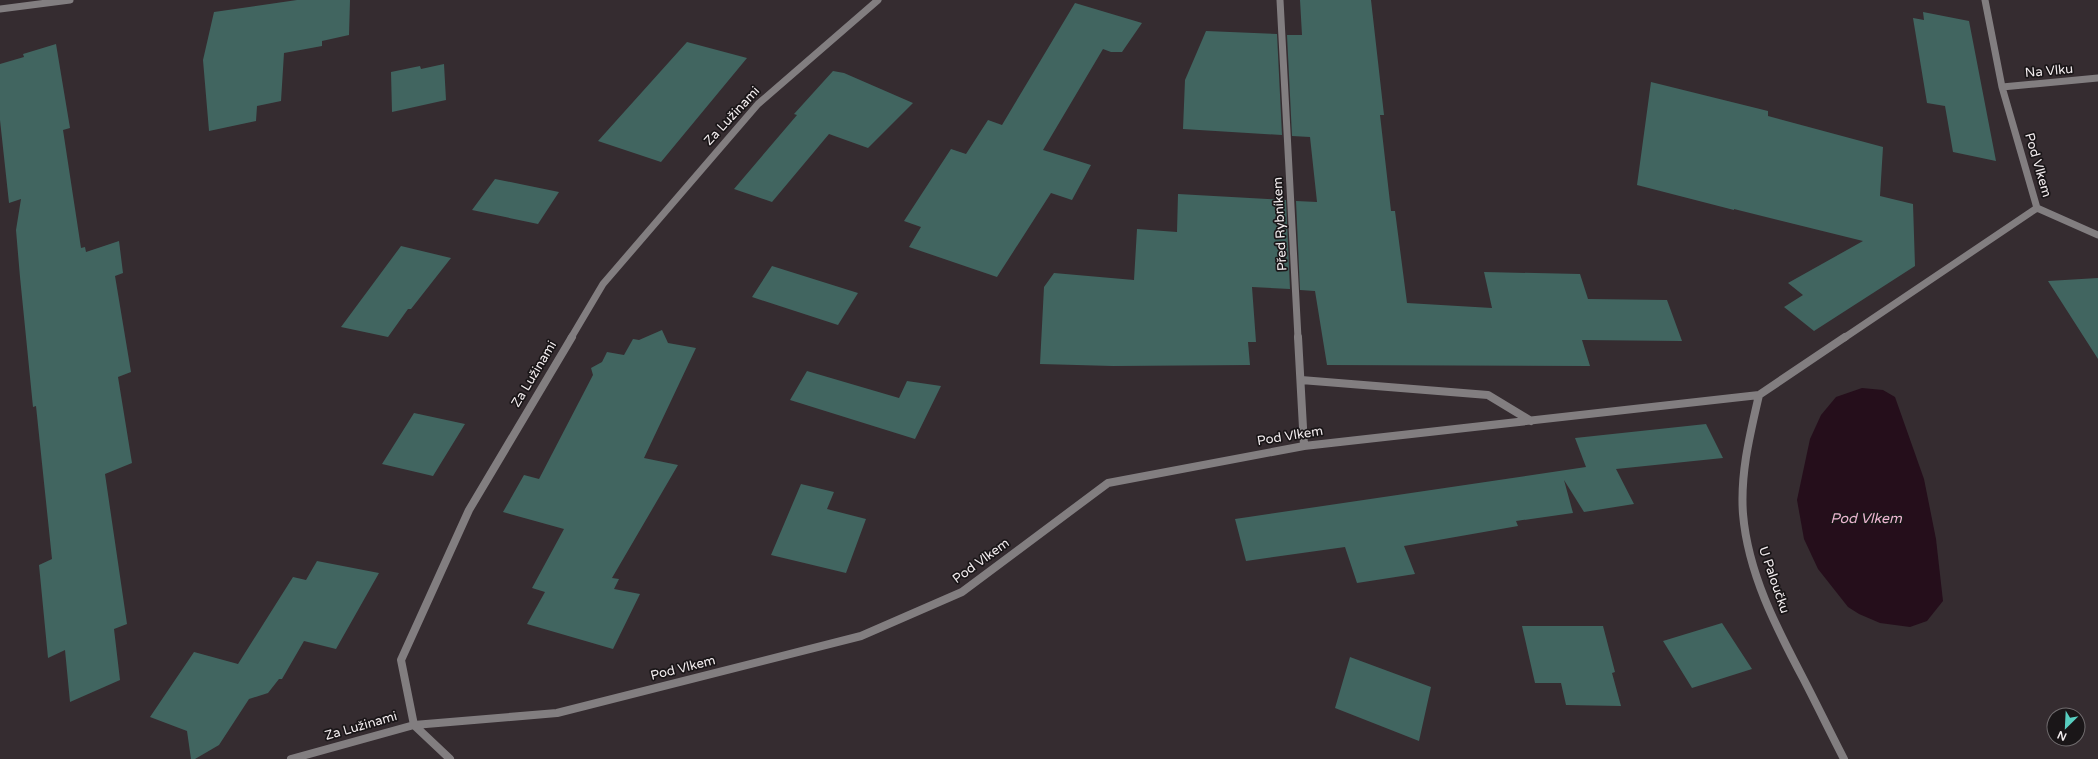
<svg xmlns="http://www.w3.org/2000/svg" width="2098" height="759" font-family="'Varela Round',sans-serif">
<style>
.water{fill:#250e1b}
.building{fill:#416560}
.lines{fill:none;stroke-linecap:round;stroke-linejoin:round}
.street-far1{stroke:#827e80;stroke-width:7}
.street{stroke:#827e80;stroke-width:8}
.labels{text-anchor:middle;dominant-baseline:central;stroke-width:3.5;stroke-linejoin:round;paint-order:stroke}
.street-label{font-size:13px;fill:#f2ecee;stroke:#1a1618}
.water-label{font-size:14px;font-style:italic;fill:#ecb5d1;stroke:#1a1618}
</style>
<rect width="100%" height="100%" fill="#352c30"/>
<path class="water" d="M1862,388L1883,390L1895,397L1924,479L1936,539L1943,601L1927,621L1910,627L1880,623L1859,614L1848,607L1818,569L1804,539L1797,500L1810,439L1821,415L1836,397Z"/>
<path class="building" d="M297,0H350L349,35L322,41V46L284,53L281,101L257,106L256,121L209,131L203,60L214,12Z
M1300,0H1371L1384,115H1380L1391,211H1395L1407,303L1492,308L1484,272L1580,274L1588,299L1667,300L1682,341L1582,340L1590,366L1327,365L1315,291L1300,290L1296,201L1317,202L1310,137L1292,136L1287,35H1302Z
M1075,3L1142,23L1122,52H1111L1103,49L1043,150L1091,165L1072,200L1051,193L997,277L909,247L921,227L904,221L951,149L966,154L988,120L1002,125Z
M1923,12L1969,21L1996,161L1953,152L1945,106L1927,103L1913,18L1924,20Z
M1206,31L1277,34L1282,135L1183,129L1185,80Z
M687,42L747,58L661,162L598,141Z
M56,44L70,128L63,130L81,248L85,247L86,252L119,241L123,273L115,276L131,372L118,377L132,463L105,474L127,624L114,629L120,680L70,702L65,650L48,658L39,565L52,559L36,406L33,407L20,277L16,230L21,199L9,203L0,120V64L24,57L23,54Z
M444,64L446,100L392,112L391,72L420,66L421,69Z
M833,71L844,73L913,103L868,148L829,134L772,202L734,189L797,115L794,114Z
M1651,82L1768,111V116L1883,147L1880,196L1913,204L1915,266L1814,331L1784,307L1803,295L1788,283L1863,241L1734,209V210L1637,185Z
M495,179L520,184L559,192L538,224L472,210Z
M1178,194L1286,200L1290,289L1252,287L1256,342H1248L1250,365L1113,366L1040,364L1044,287L1054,273L1134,280L1137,229L1177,232Z
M401,246L451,258L411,309H408L388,337L341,327Z
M772,266L858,293L838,325L752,297Z
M2098,278V359L2048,281Z
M662,330L668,343L696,348L644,458L678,465L612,578L619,579L614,589L640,594L613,649L527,624L545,592L532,588L564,529L503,512L524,475L539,479L593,375L591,368L602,362L607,352L624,355L633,339L639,340Z
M807,371L899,398L907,381L941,386L915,439L790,400Z
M414,413L465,424L433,476L382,464Z
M1706,424L1723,458L1616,469L1634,504L1584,512L1564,480L1573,513L1516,521L1518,526L1404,546L1415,574L1357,583L1345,547L1246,561L1235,519L1586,467L1575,438Z
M801,484L834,492L827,509L866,519L846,573L771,555Z
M317,561L379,573L336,649L304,641L282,679H279L268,693L249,699L219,745L195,759H191L187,731L150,717L194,652L238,664L293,577L306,580Z
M1722,623L1752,669L1692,688L1663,641Z
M1522,626H1603L1615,672L1612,673L1621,706L1566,705L1561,683H1535Z
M1350,657L1431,687L1419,741L1335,708Z"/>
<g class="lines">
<path class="street-far1" d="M1280,0L1298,338
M1985,0L2002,87L2037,208
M0,9L70,0
M2002,87L2098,78
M2037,208L2098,235
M571,338L603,284L758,104L878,0
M1844,338L2037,208"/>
<path class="street" d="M1298,337L1304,446
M1301,380L1488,395L1531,421
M1759,395C1750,434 1740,474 1743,514C1748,573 1776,627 1803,678C1817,705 1830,732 1844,759
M414,725L401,660L469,510L572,337
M414,725L450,759
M291,759L414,725L557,713L861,636L962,592L1108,483L1304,446L1759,395L1845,337"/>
</g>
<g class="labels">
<g class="street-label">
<text transform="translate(2049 71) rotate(-5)">Na Vlku</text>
<text transform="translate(732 116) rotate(-47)">Za Lužinami</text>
<text transform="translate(2038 165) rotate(74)">Pod Vlkem</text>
<text transform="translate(1280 224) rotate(-93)">Před Rybníkem</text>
<text transform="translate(534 374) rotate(-59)">Za Lužinami</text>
<text transform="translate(1290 436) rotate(-9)">Pod Vlkem</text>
<text transform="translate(981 561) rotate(-36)">Pod Vlkem</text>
<text transform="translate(1774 580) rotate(71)">U Paloučku</text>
<text transform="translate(683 668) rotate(-14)">Pod Vlkem</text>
<text transform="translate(361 726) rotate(-16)">Za Lužinami</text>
</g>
<g class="water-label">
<text x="1866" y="518">Pod Vlkem</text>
</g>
</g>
<g transform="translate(2066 727) rotate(204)"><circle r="19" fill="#1a1618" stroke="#706c6e"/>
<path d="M0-3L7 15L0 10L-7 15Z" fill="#58cec0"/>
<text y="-6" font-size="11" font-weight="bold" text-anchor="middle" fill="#f2ecee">N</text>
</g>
</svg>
